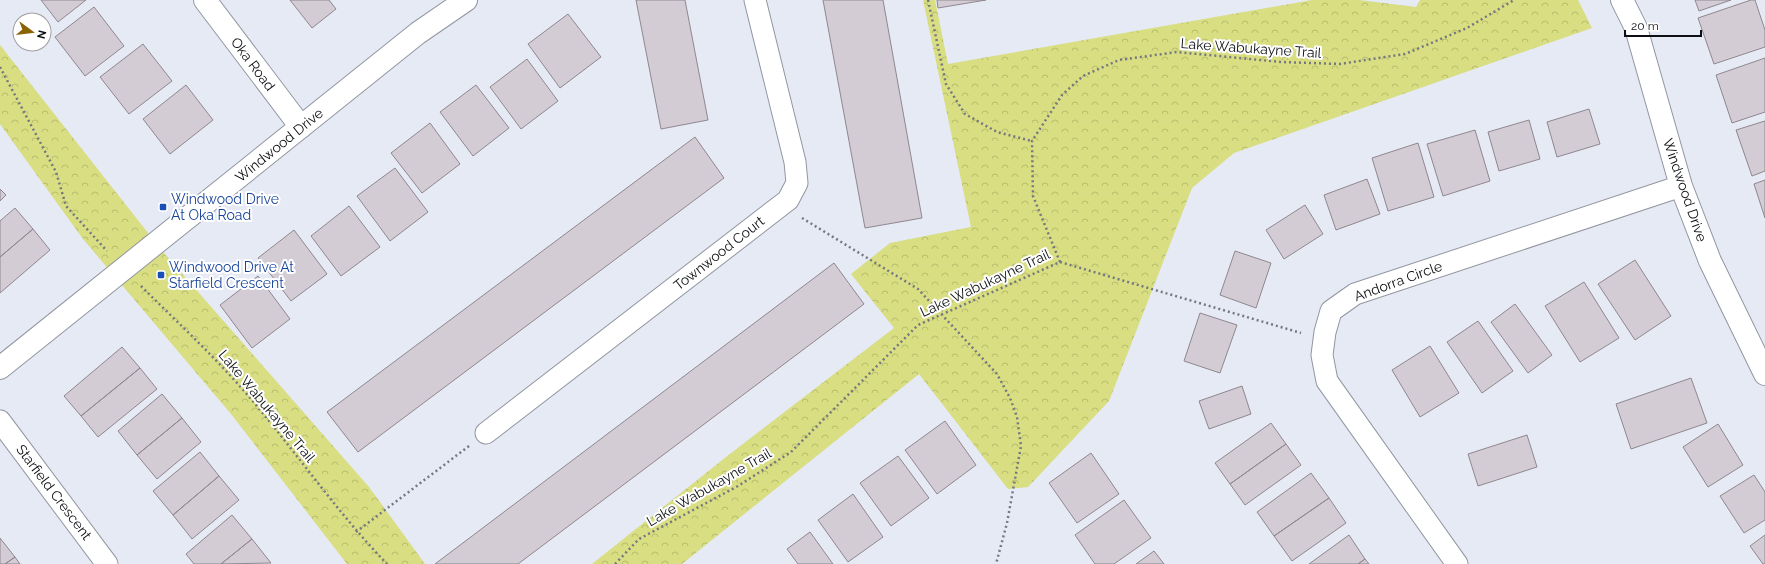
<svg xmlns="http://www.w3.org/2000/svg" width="1765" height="564" font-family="Raleway,sans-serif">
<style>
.park{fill:url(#park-crowns)}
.building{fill:#d4ccd4;stroke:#8f878f}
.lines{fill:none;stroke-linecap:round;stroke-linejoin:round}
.minor-casing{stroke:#9296a0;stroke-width:23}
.tertiary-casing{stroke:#9296a0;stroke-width:24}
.path{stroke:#75787f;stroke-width:2.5;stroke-dasharray:2 3;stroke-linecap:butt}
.minor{stroke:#fff;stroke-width:21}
.tertiary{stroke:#fff;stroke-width:22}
.transit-dot{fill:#1a4fb4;stroke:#fff;stroke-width:1.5}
.labels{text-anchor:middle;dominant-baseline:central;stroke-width:4;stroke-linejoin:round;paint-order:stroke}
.street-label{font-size:14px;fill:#0d0f12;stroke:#fff}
.transit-label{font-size:14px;fill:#164399;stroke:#fff;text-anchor:start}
</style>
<defs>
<pattern id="park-crowns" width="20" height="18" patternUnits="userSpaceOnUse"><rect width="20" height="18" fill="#d8de81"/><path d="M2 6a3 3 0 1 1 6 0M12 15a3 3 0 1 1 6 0" fill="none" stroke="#b8bd6e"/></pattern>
</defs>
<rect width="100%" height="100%" fill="#e5eaf4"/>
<path class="park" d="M923,0H935L948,64L1312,0H1359L1416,7L1420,0H1578L1592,28L1234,153L1192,188L1109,401L1028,487L1008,489L919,374L682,564H592L726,457L894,328L851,274L890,243L971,227Z
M0,45L163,252L369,487L425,564H347L231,414L83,239L0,124Z"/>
<path class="building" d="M41,0H86L58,22Z
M290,0H329L336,9L312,28Z
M636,0H685L708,120L661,129Z
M823,0H883L922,218L865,228Z
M937,0H986L938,8Z
M1695,0H1731L1699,11Z
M1751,0H1755L1765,30V47L1714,64L1698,18Z
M94,7L124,46L85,76L55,37Z
M568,14L601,57L560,88L528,44Z
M143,44L172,81L129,114L100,77Z
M1765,58V112L1732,123L1716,75Z
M527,59L558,101L521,129L490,87Z
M186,85L213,120L170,154L143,119Z
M476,85L509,128L473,156L440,112Z
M1589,109L1600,144L1557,157L1547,122Z
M1529,120L1540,159L1499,171L1488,132Z
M1765,121V171L1752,176L1736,130Z
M430,123L460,164L422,193L391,153Z
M1475,130L1490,181L1443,196L1427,144Z
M695,137L724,178L358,452L327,412Z
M1418,143L1434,197L1388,211L1372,158Z
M395,168L428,212L390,241L357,196Z
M1367,179L1380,214L1336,230L1324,195Z
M1765,180V218L1754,184Z
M0,189L6,195L0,201Z
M1305,205L1323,234L1284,259L1266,230Z
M349,206L380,247L341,276L311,236Z
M15,208L33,229L0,257V221Z
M33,229L50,250L0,293V257Z
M294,230L327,274L291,301L258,258Z
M1235,251L1271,263L1256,308L1220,295Z
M1635,260L1671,316L1635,340L1598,284Z
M834,263L864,304L518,564H435Z
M258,276L290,319L252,348L220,305Z
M1584,282L1619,338L1580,362L1545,306Z
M1515,304L1552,355L1528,373L1491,322Z
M1200,313L1237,325L1220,373L1184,361Z
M1478,321L1513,371L1482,393L1447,342Z
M1430,346L1459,393L1420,417L1392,370Z
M122,347L140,368L81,416L64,396Z
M140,368L157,389L98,437L81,416Z
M1691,378L1707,423L1631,449L1616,404Z
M1242,386L1251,414L1209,429L1199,401Z
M162,394L182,418L137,455L118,431Z
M182,418L201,442L157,479L137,455Z
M945,421L976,465L937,494L905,450Z
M1271,423L1286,444L1230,484L1215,463Z
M1718,424L1743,465L1708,487L1683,447Z
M1527,435L1537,467L1478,486L1468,454Z
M1286,444L1301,465L1245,505L1230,484Z
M200,452L219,476L173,515L153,491Z
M1091,453L1119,494L1077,523L1049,483Z
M898,456L929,498L891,526L860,483Z
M1311,473L1329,498L1274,536L1257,512Z
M1754,475L1765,492V520L1744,533L1720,496Z
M219,476L239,500L192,539L173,515Z
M853,494L883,537L848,562L818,520Z
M1329,498L1346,523L1292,561L1274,536Z
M1124,500L1151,538L1114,564H1095L1075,535Z
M232,515L252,539L221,564H194L186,554Z
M810,532L833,564H798L787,549Z
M1349,535L1365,559L1358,564H1309Z
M1765,535V564H1763L1750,546Z
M0,538L15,557L5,564H0Z
M252,539L271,563L221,564Z
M1154,551L1164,564H1136Z
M15,557L20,564H5Z
M1365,559L1369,564H1358Z"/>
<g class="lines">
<g class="minor-casing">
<path id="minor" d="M0,421L107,564
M486,433L788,200L797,183L795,162L755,0
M1457,564L1327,381L1322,355L1325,332L1331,311L1355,294L1681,186"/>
</g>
<g class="tertiary-casing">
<path id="tertiary" d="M205,0L301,127
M1622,0L1636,28L1681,186L1710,261L1765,374
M0,368L418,33L466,0"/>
</g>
<path class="path" d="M928,0L946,84L965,114L997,132L1032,141
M0,67L56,172L66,206L107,251
M802,218L918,289L997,374L1010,398L1017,417L1021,446L1007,523L996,564
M1060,262L1033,196L1032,141L1062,95L1083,76L1119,60L1177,52L1281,62L1340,64L1405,54L1467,28L1514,0
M1060,262L1301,333
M141,286C176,321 213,355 245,392C294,449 335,510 387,564
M356,532L469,446
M615,564L639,539L738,486L791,452L918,325L1060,262"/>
<use href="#minor" class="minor"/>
<use href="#tertiary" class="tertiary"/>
</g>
<g class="transit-dot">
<rect x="159" y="203" width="8" height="8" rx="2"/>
<rect x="157" y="271" width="8" height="8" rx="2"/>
</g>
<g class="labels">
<g class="street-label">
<text transform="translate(1251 48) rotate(4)">Lake Wabukayne Trail</text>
<text transform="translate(253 64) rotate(53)">Oka Road</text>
<text transform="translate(279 145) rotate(-39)">Windwood Drive</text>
<text transform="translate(1685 190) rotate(71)">Windwood Drive</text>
<text transform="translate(719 253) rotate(-38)">Townwood Court</text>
<text transform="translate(1398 281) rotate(-20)">Andorra Circle</text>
<text transform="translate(985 283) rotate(-25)">Lake Wabukayne Trail</text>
<text transform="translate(267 406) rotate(50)">Lake Wabukayne Trail</text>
<text transform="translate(709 487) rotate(-30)">Lake Wabukayne Trail</text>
<text transform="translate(54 492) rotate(53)">Starfield Crescent</text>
</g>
<g class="transit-label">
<text x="171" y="199">Windwood Drive<tspan x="171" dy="16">At Oka Road</tspan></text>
<text x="169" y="267">Windwood Drive At<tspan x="169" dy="16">Starfield Crescent</tspan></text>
</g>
</g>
<g transform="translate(32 32) rotate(105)"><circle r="19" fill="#ffffff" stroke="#9e9fa0"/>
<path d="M0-3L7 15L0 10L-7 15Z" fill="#8a6302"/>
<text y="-6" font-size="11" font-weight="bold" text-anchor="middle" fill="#0d0f12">N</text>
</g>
<path d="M1625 30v6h76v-6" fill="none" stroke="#0d0f12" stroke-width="2"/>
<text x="1631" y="30" font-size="12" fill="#0d0f12" stroke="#ffffff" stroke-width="3" paint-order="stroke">20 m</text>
</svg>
